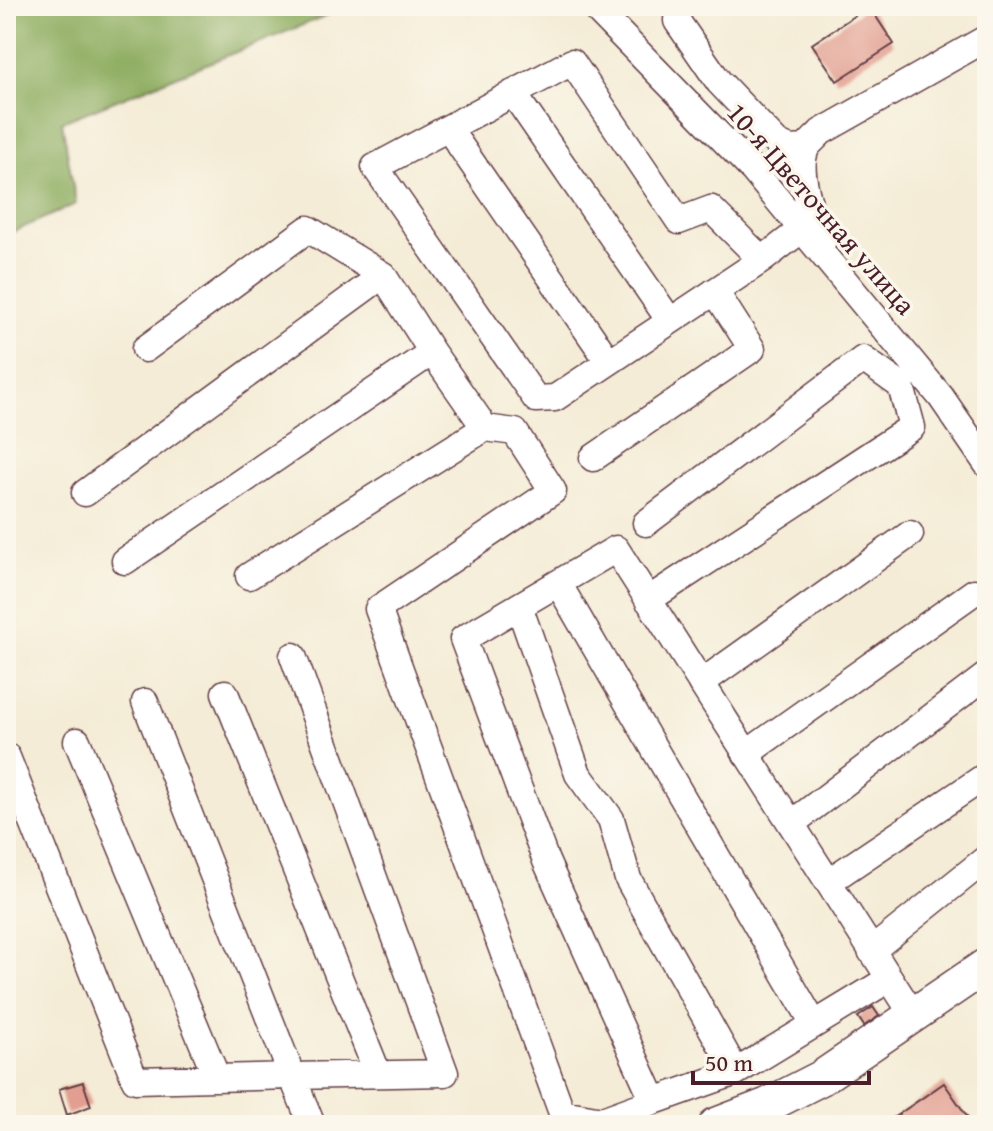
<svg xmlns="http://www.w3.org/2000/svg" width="993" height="1131" font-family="'Gentium Book Plus',serif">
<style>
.forest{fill:#8fae62;stroke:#6c6646;stroke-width:2}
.building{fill:#e29f91}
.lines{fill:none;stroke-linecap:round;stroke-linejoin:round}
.minor-casing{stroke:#643e45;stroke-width:29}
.major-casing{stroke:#643e45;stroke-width:37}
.minor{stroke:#fff;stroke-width:26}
.major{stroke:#fff;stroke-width:34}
.labels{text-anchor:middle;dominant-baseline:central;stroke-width:7;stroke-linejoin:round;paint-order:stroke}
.street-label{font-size:28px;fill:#4a1f2b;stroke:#fbf7ec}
</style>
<rect width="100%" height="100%" fill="#fbf7ec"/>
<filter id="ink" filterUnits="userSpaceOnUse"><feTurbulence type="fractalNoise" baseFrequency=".0125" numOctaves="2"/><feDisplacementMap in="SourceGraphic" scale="16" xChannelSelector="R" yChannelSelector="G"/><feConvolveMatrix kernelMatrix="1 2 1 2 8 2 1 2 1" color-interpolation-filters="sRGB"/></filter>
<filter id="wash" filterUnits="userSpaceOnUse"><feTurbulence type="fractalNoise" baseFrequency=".006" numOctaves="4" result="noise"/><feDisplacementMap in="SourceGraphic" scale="32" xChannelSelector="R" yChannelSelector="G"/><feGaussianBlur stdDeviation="1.8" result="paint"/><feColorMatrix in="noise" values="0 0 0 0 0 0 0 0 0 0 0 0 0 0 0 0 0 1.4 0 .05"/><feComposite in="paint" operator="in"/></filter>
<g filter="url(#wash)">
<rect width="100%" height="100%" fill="#f4ecd6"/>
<path class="forest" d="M6,6H339L328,15L62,122L76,204L6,235Z"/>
<g id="blocks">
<path class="building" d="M869,6L894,44L837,81L812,44Z
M873,1007L879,1016L864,1026L858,1017Z
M83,1082L91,1106L67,1115L59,1089Z
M944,1083L973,1125H883Z"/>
</g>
</g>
<g filter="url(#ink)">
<use href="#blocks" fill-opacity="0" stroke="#643e45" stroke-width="2"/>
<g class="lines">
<g class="minor-casing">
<path id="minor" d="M593,6L753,170L941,397L987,464
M678,6L677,21L719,82L777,143L789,149L805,148
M513,93L670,321
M448,128L609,362
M822,244C815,222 796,174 805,151C807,144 816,138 821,132L987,38
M762,260L555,398L536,399L375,167L572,62L679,221L711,209L762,260L802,229
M145,349L308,229L383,275
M593,458L752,349L715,291
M85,493L383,275L432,352
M646,523L863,359L901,386L912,427L648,600
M125,561L432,352L485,428
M249,576L485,428L515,432L553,491L378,609L562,1113L602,1120L654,1101L546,861L463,639L616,549L913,1015
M558,583L814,1024
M519,606L578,774L611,819L628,879L736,1072
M293,656L445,1073L292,1076L312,1125
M701,683L910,534
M225,693L378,1074
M77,741L217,1078
M746,754L974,592
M7,757L135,1080L292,1076L145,702
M791,824L987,675
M828,882L987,775
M871,951L987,858
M654,1101L736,1072L889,979"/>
</g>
<g class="major-casing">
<path id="major" d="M716,1125L768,1105L821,1078L987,965"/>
</g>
<use href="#minor" class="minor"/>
<use href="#major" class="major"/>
</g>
</g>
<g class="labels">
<g class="street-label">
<text transform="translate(822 208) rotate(49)">10-я Цветочная улица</text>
</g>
</g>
<rect width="993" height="1131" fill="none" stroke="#fbf7ec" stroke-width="32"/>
<path d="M693 1071v12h176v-12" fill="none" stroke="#4a1f2b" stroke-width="4"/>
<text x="705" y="1071" font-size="24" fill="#4a1f2b" stroke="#fbf7ec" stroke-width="6" paint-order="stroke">50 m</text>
</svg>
